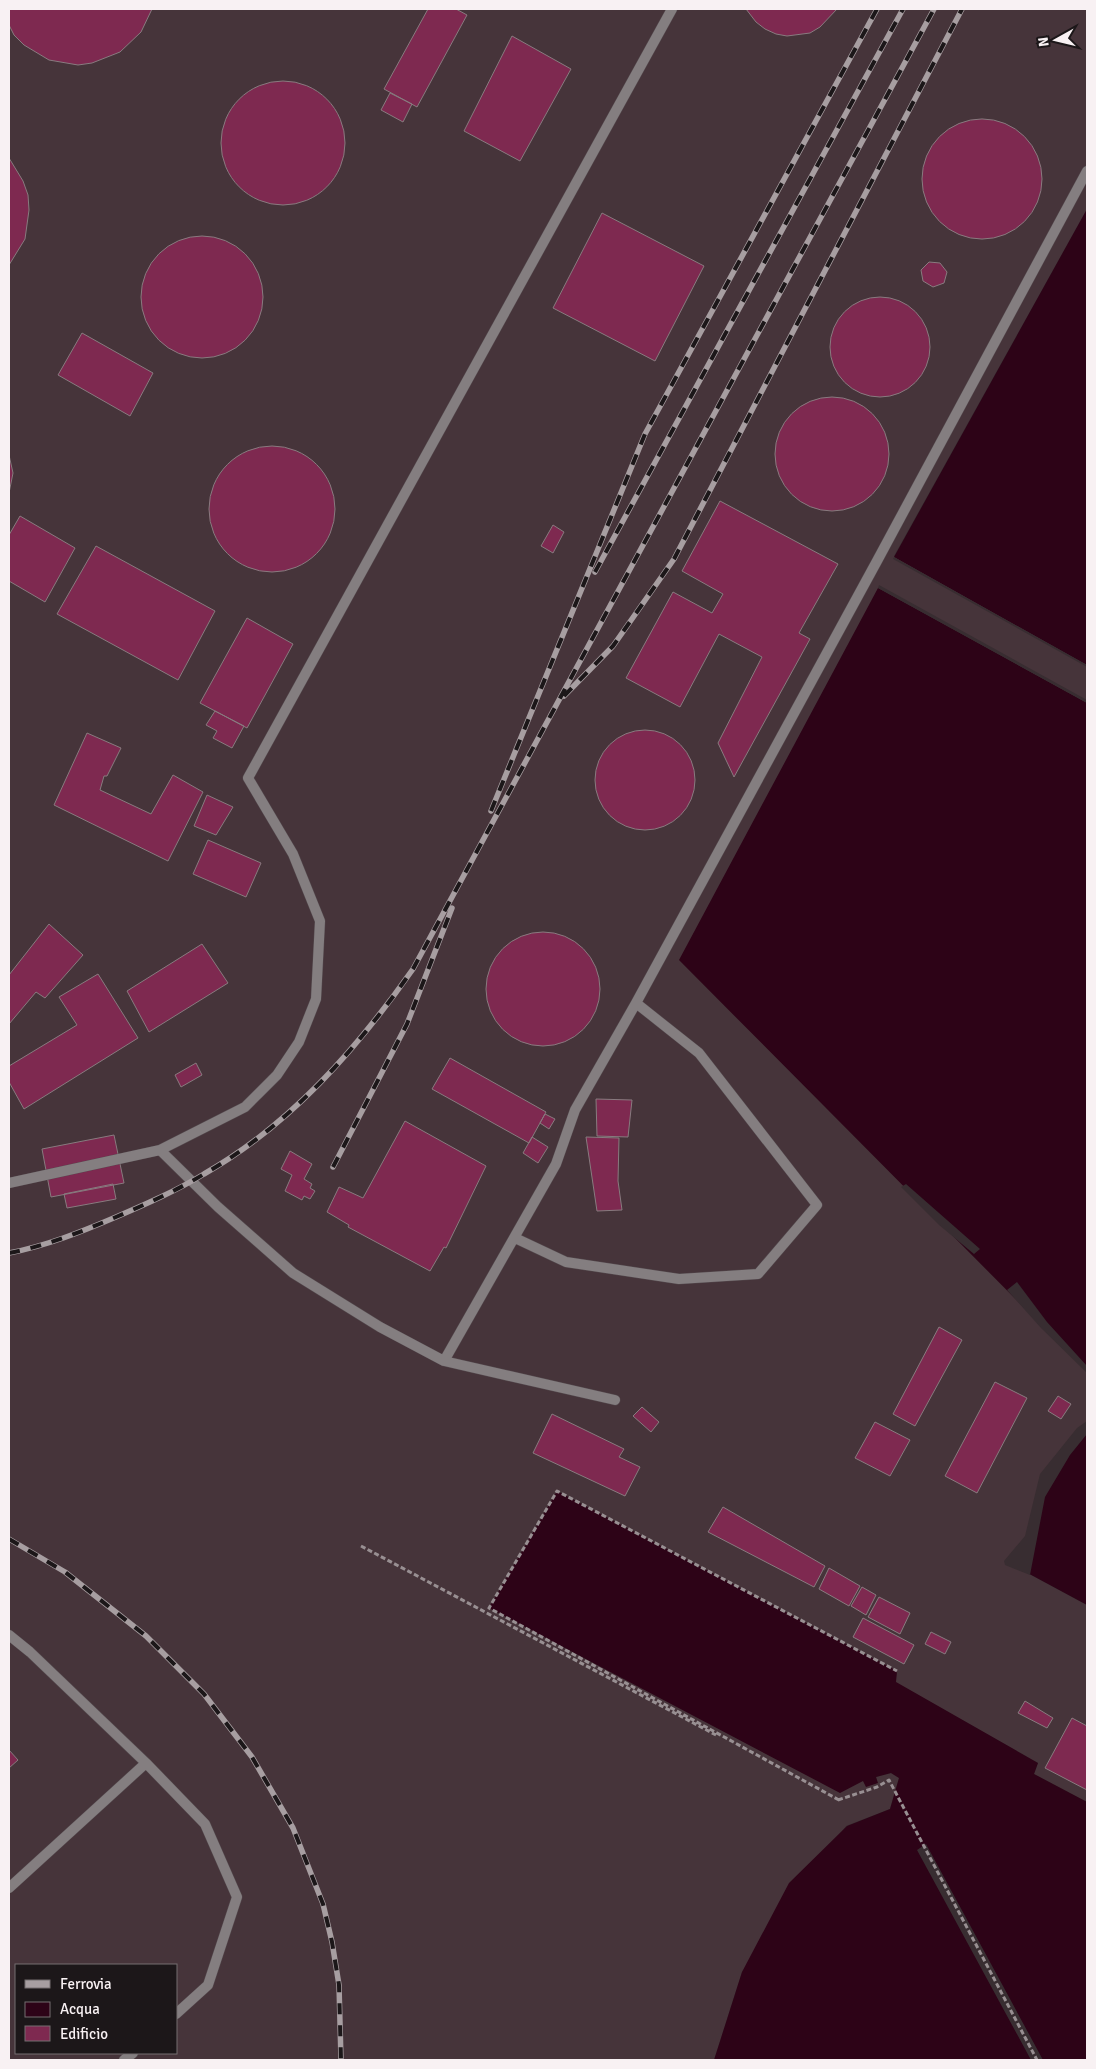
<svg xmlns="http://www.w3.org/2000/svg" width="1096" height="2069" font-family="Signika,sans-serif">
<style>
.built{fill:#46343a;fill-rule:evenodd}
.water{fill:#2d0317}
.pier{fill:#382d31}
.building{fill:#7e2950;stroke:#887b7f}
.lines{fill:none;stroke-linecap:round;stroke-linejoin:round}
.service-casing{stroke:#53484c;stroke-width:11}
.path{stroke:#988f92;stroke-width:3;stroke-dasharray:5 2.5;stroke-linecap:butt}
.service{stroke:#847e80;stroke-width:10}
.rail-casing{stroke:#a79ea1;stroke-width:5.5}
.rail{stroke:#1c1719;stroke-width:4;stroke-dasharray:11;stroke-linecap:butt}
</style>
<rect width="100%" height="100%" fill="#382d31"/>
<path class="built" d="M9,9H1087V209L894,556L1087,665V703L878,588L1087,1371V1423L1027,1537L1007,1562L1087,1605V1802L1034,1774L1038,1763L895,1682L897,1671L558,1491L863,1781L877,1783L876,1777L891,1773L899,1778L890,1809L846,1826L742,1972L714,2060H9ZM114,1135L124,1182L113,1184L116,1199L67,1208L64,1194L51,1196L42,1149ZM16,1965H176V2053H16Z"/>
<path class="water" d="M1087,209V665L894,557Z
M878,588L1087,703V1371L679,960Z
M1087,1423V1605L1007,1562L1027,1537L1043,1475Z
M557,1491L897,1671L896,1682L1038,1763L1034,1774L1087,1802V2060H714L742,1972L789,1883L847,1826L890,1809L899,1778L891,1773L876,1777L878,1783L866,1787L863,1781L840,1793L489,1608Z"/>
<path class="pier" d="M894,557L1087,665V667L893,559Z
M879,585L1087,700V703L878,588Z
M906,1184L980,1249L974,1254L939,1225L901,1187Z
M1017,1282L1047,1322L1087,1366V1373L1041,1328L1007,1290Z
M1087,1421V1434L1070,1455L1045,1497L1030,1575L1005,1565L1004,1561L1025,1536L1040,1474L1077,1428Z
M926,1844L1043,2060H1031L917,1850Z"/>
<path class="building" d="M9,9H152L141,32L120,52L92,63L78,65L49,60L24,45L14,35L9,25Z
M428,9H456L467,15L417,107L384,89Z
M746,9H837L820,27L810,33L787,36L776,34L765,29L756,22Z
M512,36L571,69L520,161L464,131Z
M221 143a62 62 0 1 1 124 0a62 62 0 1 1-124 0Z
M390,93L412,104L403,122L381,110Z
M922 179a60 60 0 1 1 120 0a60 60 0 1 1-120 0Z
M9,158L23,181L28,195L29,210L25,239L9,265Z
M602,213L704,266L655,361L553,308Z
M141 297a61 61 0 1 1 122 0a61 61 0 1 1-122 0Z
M929,262L940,263L947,272L944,283L933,287L923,281L921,270Z
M830 347a50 50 0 1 1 100 0a50 50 0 1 1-100 0Z
M82,333L153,373L130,416L58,375Z
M775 454a57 57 0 1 1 114 0a57 57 0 1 1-114 0Z
M209 509a63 63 0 1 1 126 0a63 63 0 1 1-126 0Z
M9,455L13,473L9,493Z
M720,501L838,564L799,633L810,639L734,777L718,743L762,657L719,634L680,707L626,678L673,592L712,613L723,594L682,571Z
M20,516L75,548L45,602L9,581V535Z
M553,525L564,532L553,553L541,546Z
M96,546L215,611L178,680L57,614Z
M247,618L293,644L247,728L200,703Z
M215,711L244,726L232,748L213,738L217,731L206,725Z
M595 780a50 50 0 1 1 100 0a50 50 0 1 1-100 0Z
M87,733L121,748L107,776H104L100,790L151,814L173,775L203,792L168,861L54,805Z
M207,795L233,807L216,835L194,826Z
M208,840L261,863L246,897L193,874Z
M49,924L83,955L45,998L36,992L9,1024V975Z
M486 989a57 57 0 1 1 114 0a57 57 0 1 1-114 0Z
M202,944L228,983L149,1032L127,991Z
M98,974L138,1038L24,1109L9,1082V1066L77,1025L59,997Z
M450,1058L546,1112L529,1143L432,1089Z
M196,1063L202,1075L181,1087L175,1075Z
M596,1099L632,1100L628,1137L597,1136Z
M545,1114L555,1119L549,1129L540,1123Z
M405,1121L486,1166L446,1248L444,1247L430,1271L348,1227L349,1225L327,1212L339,1187L363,1198Z
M114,1135L124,1183L51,1197L42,1149Z
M532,1137L548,1147L538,1163L523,1153Z
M586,1137L619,1138L618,1181L622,1210L597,1211Z
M290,1151L312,1164L304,1179L312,1184L310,1188L315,1191L310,1199L304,1196L302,1200L285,1191L292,1175L281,1169Z
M113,1184L116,1199L67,1208L64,1194Z
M939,1327L962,1340L915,1426L893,1414Z
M995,1382L1027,1398L977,1493L945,1476Z
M1058,1396L1071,1404L1061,1419L1048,1411Z
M642,1407L659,1422L651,1432L633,1416Z
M552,1414L624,1449L619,1457L640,1467L625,1496L533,1453Z
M875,1422L910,1440L890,1476L855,1458Z
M723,1507L825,1566L814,1587L708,1532Z
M829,1568L860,1586L849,1606L819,1589Z
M862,1587L876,1595L866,1615L851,1606Z
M879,1597L910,1613L900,1634L868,1617Z
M863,1618L914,1645L904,1664L853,1637Z
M931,1632L951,1642L945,1654L925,1644Z
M1025,1701L1053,1718L1047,1728L1018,1713Z
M1072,1718L1087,1726V1790L1045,1768Z
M9,1750L18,1760L9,1768Z"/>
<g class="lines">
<g class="service-casing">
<path id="service" d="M160,1150L218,1207L293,1273L380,1327L444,1361L615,1400
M9,1183L160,1150L245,1107L277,1075L299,1042L316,999L320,921L293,854L248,778L672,9
M515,1238L566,1262L679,1279L758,1274L817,1205L699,1053L636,1003
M444,1361L556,1164L575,1110L636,1003L877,561L1087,171
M9,1635L30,1652L146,1763L205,1824L237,1897L208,1985L176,2014
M9,1888L146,1763
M124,2060L133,2053"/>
</g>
<path class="path" d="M361,1546L716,1735
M838,1800L877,1787L889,1780L1037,2060
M839,1800L489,1608L557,1491L897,1671"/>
<use href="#service" class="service"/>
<g class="rail-casing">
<path id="rail" d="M595,572L903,9
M564,696L613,646L674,559L962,9
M491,811L645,434L877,9
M333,1167L407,1024L452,908
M9,1253C46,1246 81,1232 116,1217C146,1204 176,1191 204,1174C290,1125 356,1050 413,969L934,9
M9,1539L65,1572L146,1636L204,1694L252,1757L293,1828L323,1904L332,1942L339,1985L341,2060"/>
</g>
<use href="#rail" class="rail"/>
</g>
<rect width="1096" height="2069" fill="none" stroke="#f8f1f3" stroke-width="20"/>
<rect x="15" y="1964" width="162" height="90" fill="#1c1719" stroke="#746e70"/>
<rect x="25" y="1980" width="25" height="8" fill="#a79ea1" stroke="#746e70"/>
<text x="60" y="1989" font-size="15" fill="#f8f1f3">Ferrovia</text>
<rect x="25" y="2002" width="25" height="15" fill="#2d0317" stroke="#746e70"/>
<text x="60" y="2014" font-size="15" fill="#f8f1f3">Acqua</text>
<rect x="25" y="2026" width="25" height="15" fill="#7e2950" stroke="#746e70"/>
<text x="60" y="2039" font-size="15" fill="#f8f1f3">Edificio</text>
<g transform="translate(1056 40) rotate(262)" stroke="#1c1719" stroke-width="4" paint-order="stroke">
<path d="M0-4L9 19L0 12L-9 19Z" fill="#f8f1f3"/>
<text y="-8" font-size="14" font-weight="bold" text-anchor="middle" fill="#f8f1f3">N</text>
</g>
</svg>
